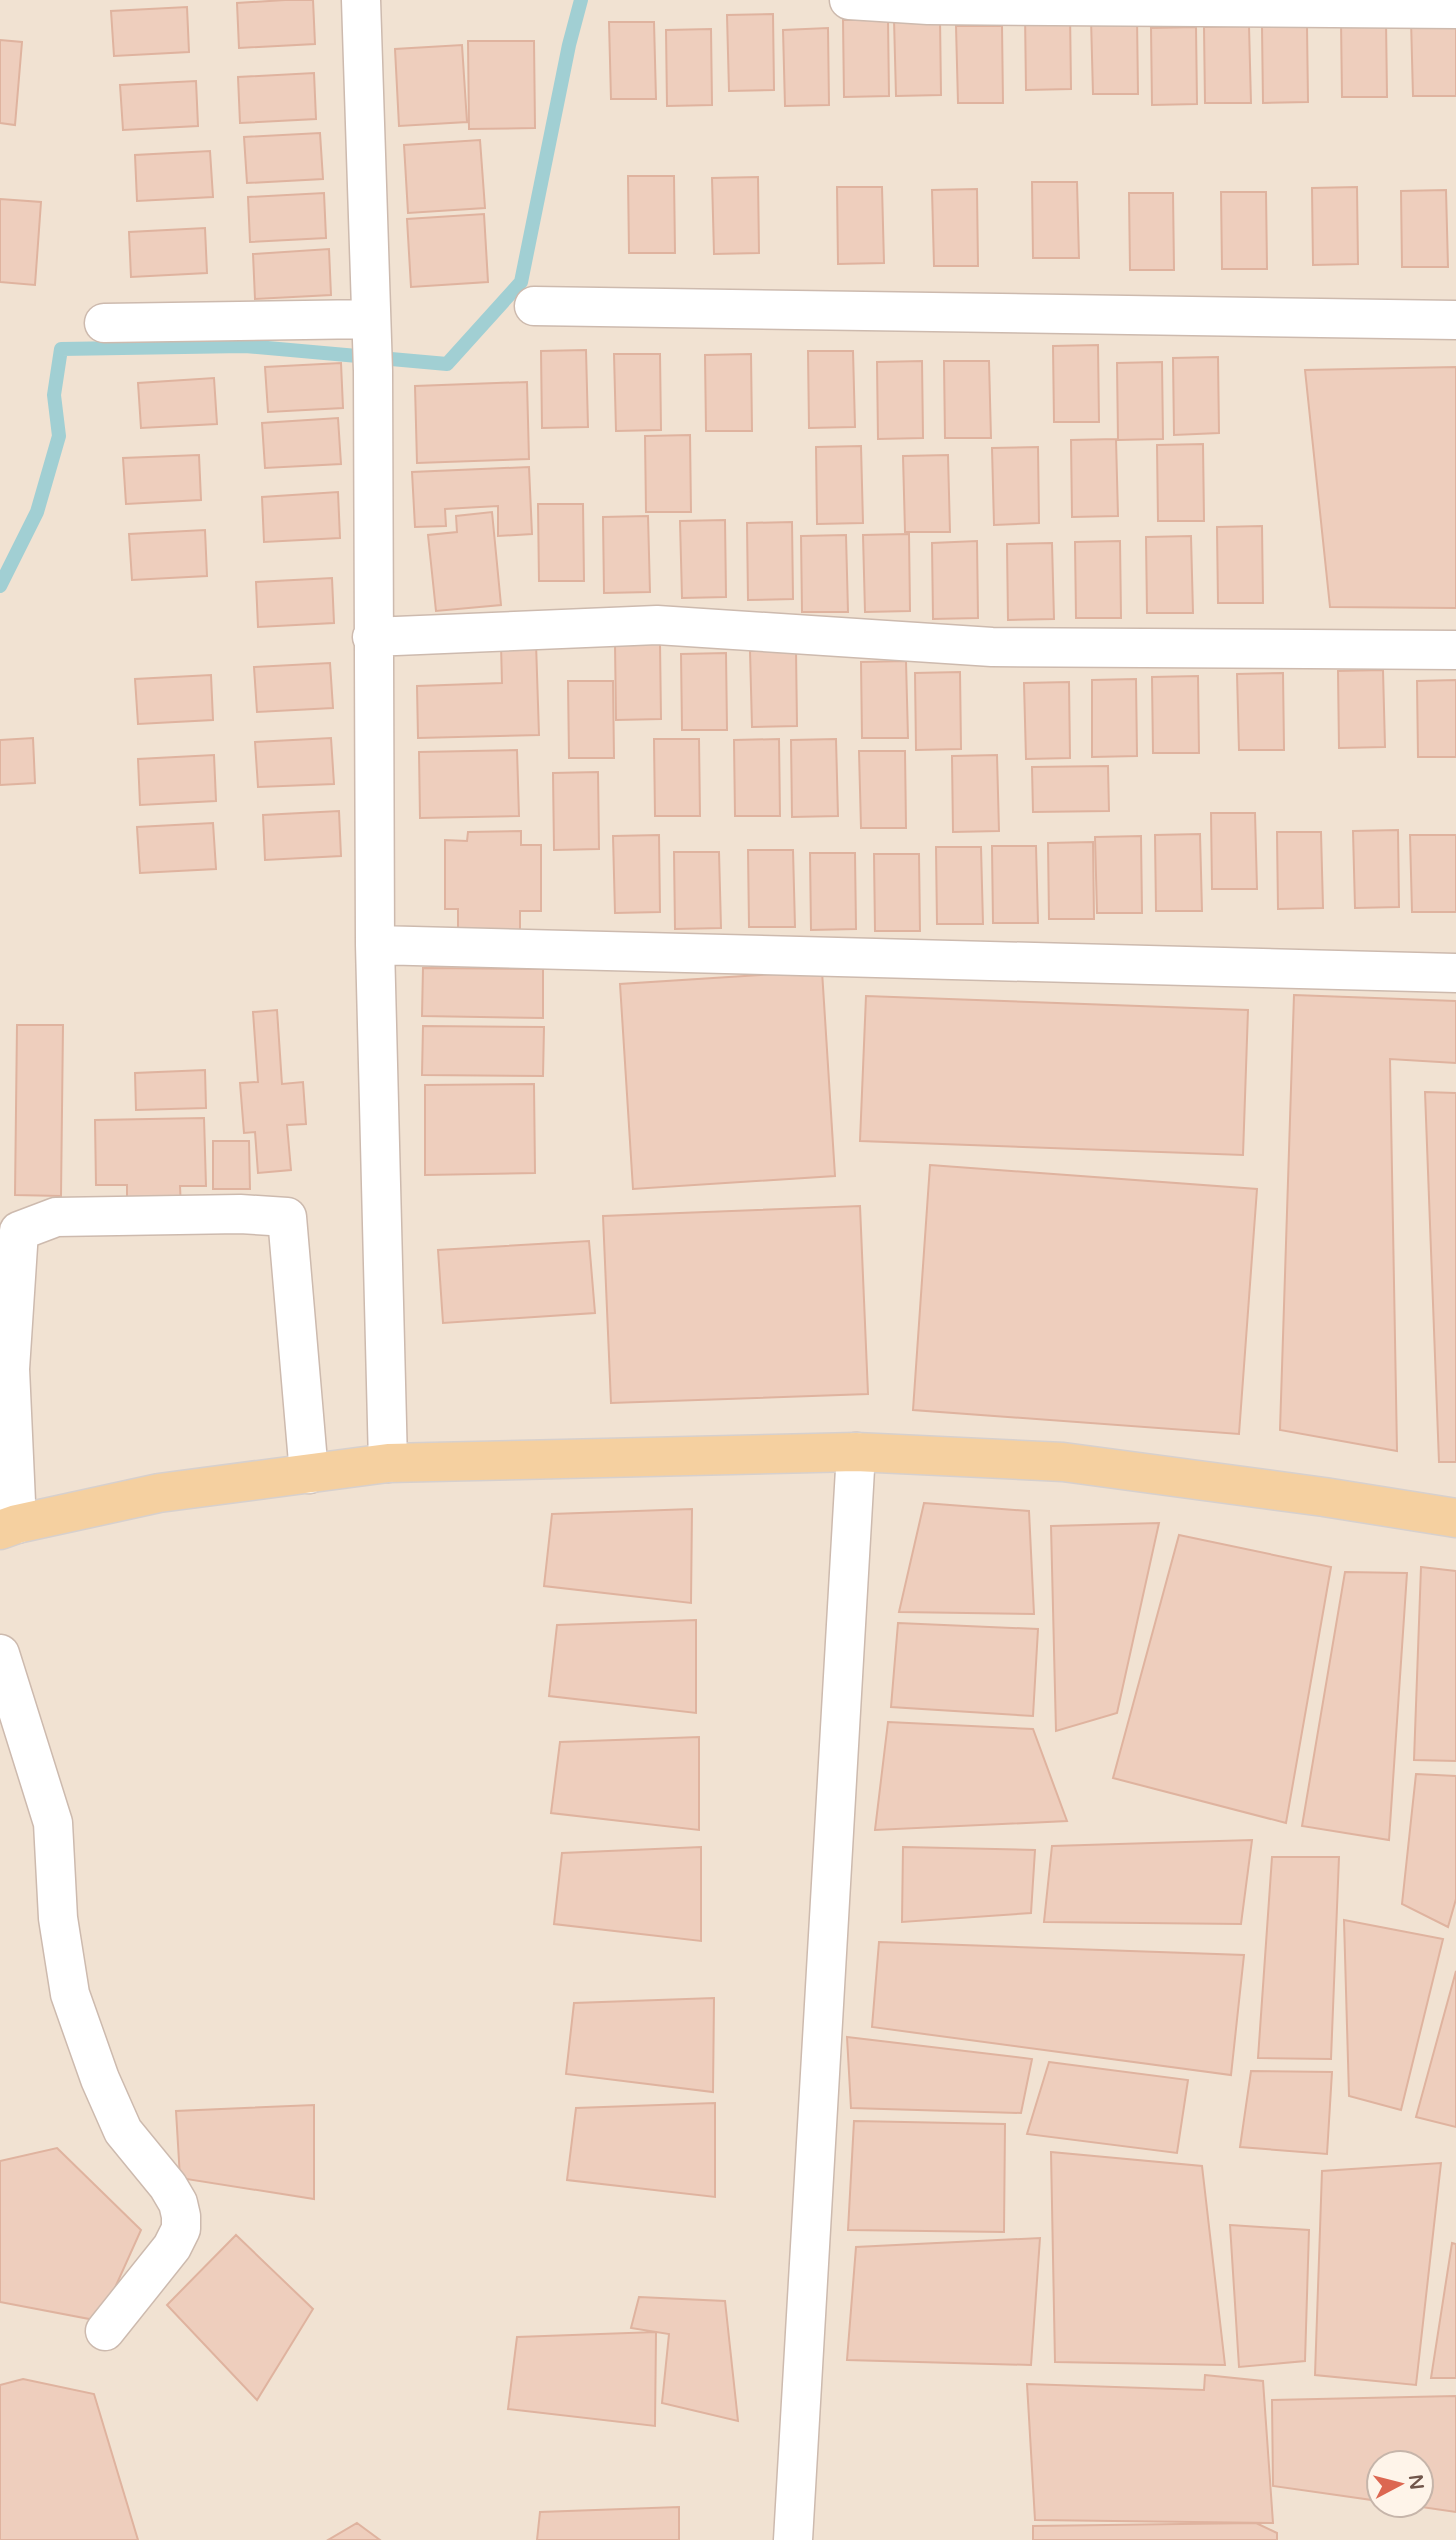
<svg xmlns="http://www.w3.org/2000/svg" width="1456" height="2540" font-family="'Varela Round',sans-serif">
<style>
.residential{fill:#f1e2d2;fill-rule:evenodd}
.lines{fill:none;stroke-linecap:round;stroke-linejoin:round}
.stream{stroke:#a1cfd3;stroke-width:14}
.building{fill:#eecebd;stroke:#dfb39f;stroke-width:2}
.minor-casing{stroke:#cdbaae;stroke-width:41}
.major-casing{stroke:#d7d0cd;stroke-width:41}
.minor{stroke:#fff;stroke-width:38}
.major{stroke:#f5d0a0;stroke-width:38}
</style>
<rect width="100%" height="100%" fill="#faf0e4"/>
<path class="residential" d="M0,0H1456V2540H0ZM1379,2463H1421V2505H1379Z"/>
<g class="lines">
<path class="stream" d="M0,586L37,512L59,436L54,395L61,349L245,346L447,364L521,282L569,45L581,0"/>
</g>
<path class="building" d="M285,0H313L315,44L239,48L237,3Z
M187,7L189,52L114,56L111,11Z
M1070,12L1071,89L1026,90L1025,13Z
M773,14L774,90L729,91L727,15Z
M1137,17L1138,94H1093L1091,19Z
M940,18L941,95L896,96L894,19Z
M1456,19V96H1413L1411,20Z
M843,20H888L889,96L844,97Z
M1386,20L1387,97H1342L1341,21Z
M609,22H654L656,99H611Z
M956,26H1002L1003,103H958Z
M1249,26L1251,103H1205L1204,27Z
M1307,26L1308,102L1263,103L1262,27Z
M1196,27L1197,104L1152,105L1151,28Z
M828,28L829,105L785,106L783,30Z
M711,29L712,105L667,106L666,30Z
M0,40L22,42L15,125L0,123Z
M468,41H534L535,128L469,129Z
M462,45L467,122L399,126L395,49Z
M314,73L316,119L240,123L238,77Z
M196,81L198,126L123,130L120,85Z
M320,133L323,179L247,183L244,137Z
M480,140L485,208L408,213L404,145Z
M210,151L213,197L137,201L135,155Z
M628,176H674L675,253H629Z
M758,177L759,253L714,254L712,178Z
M1032,182H1077L1079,258H1033Z
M837,187H882L884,263L838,264Z
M1357,187L1358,264L1313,265L1312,188Z
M977,189L978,266H934L932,190Z
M1446,190L1448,267H1402L1401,191Z
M1221,192H1266L1267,269H1222Z
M324,193L326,238L250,242L248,197Z
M1129,193H1173L1174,270H1130Z
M0,199L41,202L35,285L0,282Z
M484,214L488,282L411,287L407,219Z
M205,228L207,273L131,277L129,232Z
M329,249L331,295L255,299L253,254Z
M1098,345L1099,422H1054L1053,346Z
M586,350L588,427L542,428L541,351Z
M808,351H853L855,427L809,428Z
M614,354H660L661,430L616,431Z
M751,354L752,431H706L705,355Z
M1218,357L1219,433L1174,435L1173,358Z
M922,361L923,438L878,439L877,362Z
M944,361H989L991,438H945Z
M1162,362L1163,439L1118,440L1117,363Z
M341,363L343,408L268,412L265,367Z
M1456,367V608L1330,607L1305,370Z
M214,378L217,424L141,428L138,383Z
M527,382L529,459L417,463L415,386Z
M338,418L341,464L265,468L262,423Z
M690,435L691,512H646L645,436Z
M1116,439L1118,516L1072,517L1071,440Z
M1203,444L1204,521H1158L1157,445Z
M861,446L863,523L817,524L816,447Z
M1038,447L1039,523L994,525L992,448Z
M199,455L201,500L126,504L123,458Z
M948,455L950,532H905L903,456Z
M529,467L532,534L498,536V506L445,509L446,526L415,527L412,472Z
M338,492L340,538L264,542L262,497Z
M538,504H583L584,581H539Z
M492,512L501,605L436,611L428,535L457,532L456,516Z
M648,516L650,592L604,593L603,517Z
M725,520L726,597L682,598L680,521Z
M792,522L793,599L748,600L747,523Z
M1262,526L1263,603H1218L1217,527Z
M205,530L207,576L132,580L129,534Z
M909,534L910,611L865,612L863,535Z
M846,535L848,612H802L801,536Z
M1191,536L1193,613H1147L1146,537Z
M977,541L978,618L933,619L932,543Z
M1120,541L1121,618H1076L1075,542Z
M1052,543L1054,619L1008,620L1007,544Z
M332,578L334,623L258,627L256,582Z
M536,643L539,735L418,738L417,686L502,683L501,645Z
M615,643H660L661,719L616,720Z
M796,650L797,726L752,727L750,651Z
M726,653L727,730H682L681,654Z
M906,661L908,738H862L861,662Z
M330,663L333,708L257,712L254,667Z
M1383,670L1385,747L1339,748L1338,671Z
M960,672L961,749L916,750L915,673Z
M1283,673L1284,750H1239L1237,674Z
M211,675L213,720L138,724L135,679Z
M1198,676L1199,753H1153L1152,677Z
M1136,679L1137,756L1092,757V680Z
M1456,680V757H1418L1417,681Z
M568,681H613L614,758H569Z
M1069,682L1070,758L1026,759L1024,683Z
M33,738L35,783L0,785V740Z
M331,738L334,784L258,787L255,742Z
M654,739H699L700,816H655Z
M779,739L780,816H735L734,740Z
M836,739L838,816L792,817L791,740Z
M517,750L519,816L420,818L419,752Z
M859,751H905L906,828H861Z
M214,755L216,801L140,805L138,759Z
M997,755L999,831L953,832L952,756Z
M1108,766L1109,811L1033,812L1032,767Z
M598,772L599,849L554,850L553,773Z
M339,811L341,856L265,860L263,815Z
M1211,813H1255L1257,889H1212Z
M213,823L216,869L140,873L137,827Z
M1398,830L1399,907L1355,908L1353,831Z
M521,831V845H541V911H520V930L458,931V909H445V840L467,841L468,832Z
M1277,832H1321L1323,908L1278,909Z
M1200,834L1202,911H1156L1155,835Z
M659,835L660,912L615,913L613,836Z
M1410,835H1456V912H1412Z
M1141,836L1142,913H1097L1095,837Z
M1093,842L1094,919H1049L1048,843Z
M992,846H1036L1038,923H993Z
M936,847H981L983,924H937Z
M748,850H793L795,927H749Z
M674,852H719L721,928L675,929Z
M810,853H855L856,929L811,930Z
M874,854H919L920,931H875Z
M423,968L543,969V1018L422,1016Z
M822,971L835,1176L633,1189L620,984Z
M1294,995L1456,1001V1063L1390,1059L1397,1451L1280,1430Z
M866,996L1248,1010L1243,1155L860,1141Z
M277,1010L282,1084L303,1082L306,1124L287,1125L291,1170L258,1173L255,1132L244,1133L240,1083L258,1082L253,1012Z
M17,1025H63L61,1196L15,1195Z
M423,1026L544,1027L543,1076L422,1075Z
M205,1070L206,1108L136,1110L135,1073Z
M534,1084L535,1173L425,1175V1085Z
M1425,1092L1456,1093V1462H1439Z
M204,1118L206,1186H180L181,1208H127V1185H96L95,1120Z
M213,1141H249L250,1189H213Z
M930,1165L1257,1189L1239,1434L913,1410Z
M860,1206L868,1394L611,1403L603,1216Z
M589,1241L595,1313L443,1323L438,1250Z
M924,1503L1029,1511L1034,1614L899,1612Z
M692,1509L691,1603L544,1586L552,1514Z
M1159,1523L1117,1713L1056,1731L1051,1526Z
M1179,1535L1331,1567L1286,1823L1113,1778Z
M1421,1567L1456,1571V1761L1414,1760Z
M1345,1572L1407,1573L1389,1840L1302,1826Z
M696,1620V1713L549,1696L557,1625Z
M898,1623L1038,1629L1033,1716L891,1707Z
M888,1722L1033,1729L1067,1821L875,1830Z
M699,1737V1830L551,1813L560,1742Z
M1416,1774L1456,1776V1899L1448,1927L1402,1904Z
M1252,1840L1241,1924L1044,1922L1052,1846Z
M701,1847V1941L554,1924L562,1853Z
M903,1847L1035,1850L1031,1913L902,1922Z
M1272,1857H1339L1331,2059L1258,2058Z
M1344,1920L1443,1939L1401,2110L1349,2096Z
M879,1942L1244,1955L1231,2075L872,2027Z
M1456,1971V2127L1416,2117Z
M714,1998L713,2092L566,2074L574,2003Z
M847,2037L1032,2059L1021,2113L851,2108Z
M1049,2062L1188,2080L1177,2153L1027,2134Z
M1251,2071L1332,2072L1327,2154L1240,2147Z
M715,2103V2197L567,2180L576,2108Z
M314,2105V2199L180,2178L176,2111Z
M854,2121L1005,2124L1004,2232L848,2230Z
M57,2148L141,2230L100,2321L0,2302V2161Z
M1051,2152L1202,2166L1225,2365L1055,2362Z
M1441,2163L1416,2385L1315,2375L1322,2171Z
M1230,2225L1309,2230L1305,2361L1239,2367Z
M236,2235L313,2309L257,2400L167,2305Z
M1040,2238L1031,2365L847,2360L856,2247Z
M1452,2243L1456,2244V2378H1431Z
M639,2297L725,2301L738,2421L662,2403L669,2334L631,2328Z
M656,2332L655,2426L508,2409L517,2337Z
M1205,2375L1263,2381L1273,2523L1035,2520L1027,2384L1204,2390Z
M23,2379L94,2394L138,2540H0V2385Z
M1456,2396V2512L1408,2505H1421V2463H1379V2501L1273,2486L1272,2400Z
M679,2507V2540H537L540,2512Z
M357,2523L380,2540H328Z
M1256,2523L1277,2533V2540H1033V2526Z"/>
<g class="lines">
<g class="minor-casing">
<path id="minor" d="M361,0L373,371L375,945L388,1463
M849,0L928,5L1456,9
M534,306L1456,320
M104,323L371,319
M372,637L657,625L992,647L1456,650
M375,945L1456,973
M17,1524L10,1369L19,1231L56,1217L240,1214L287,1217L309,1474
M0,1654L53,1823L58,1918L70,1994L100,2079L123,2131L168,2186L178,2203L181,2216V2229L172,2247L105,2331
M793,2540L856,1452"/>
</g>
<g class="major-casing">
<path id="major" d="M0,1530L17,1524L159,1493L388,1463L856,1452L1063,1462L1324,1497L1456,1518"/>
</g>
<use href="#minor" class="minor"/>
<use href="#major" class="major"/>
</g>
<g transform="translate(1400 2484) rotate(83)"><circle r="33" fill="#fef4e9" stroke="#c6b5aa" stroke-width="2"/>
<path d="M0-5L12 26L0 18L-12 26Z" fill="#dc6751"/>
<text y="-10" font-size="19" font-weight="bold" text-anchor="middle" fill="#71564b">N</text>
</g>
</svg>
